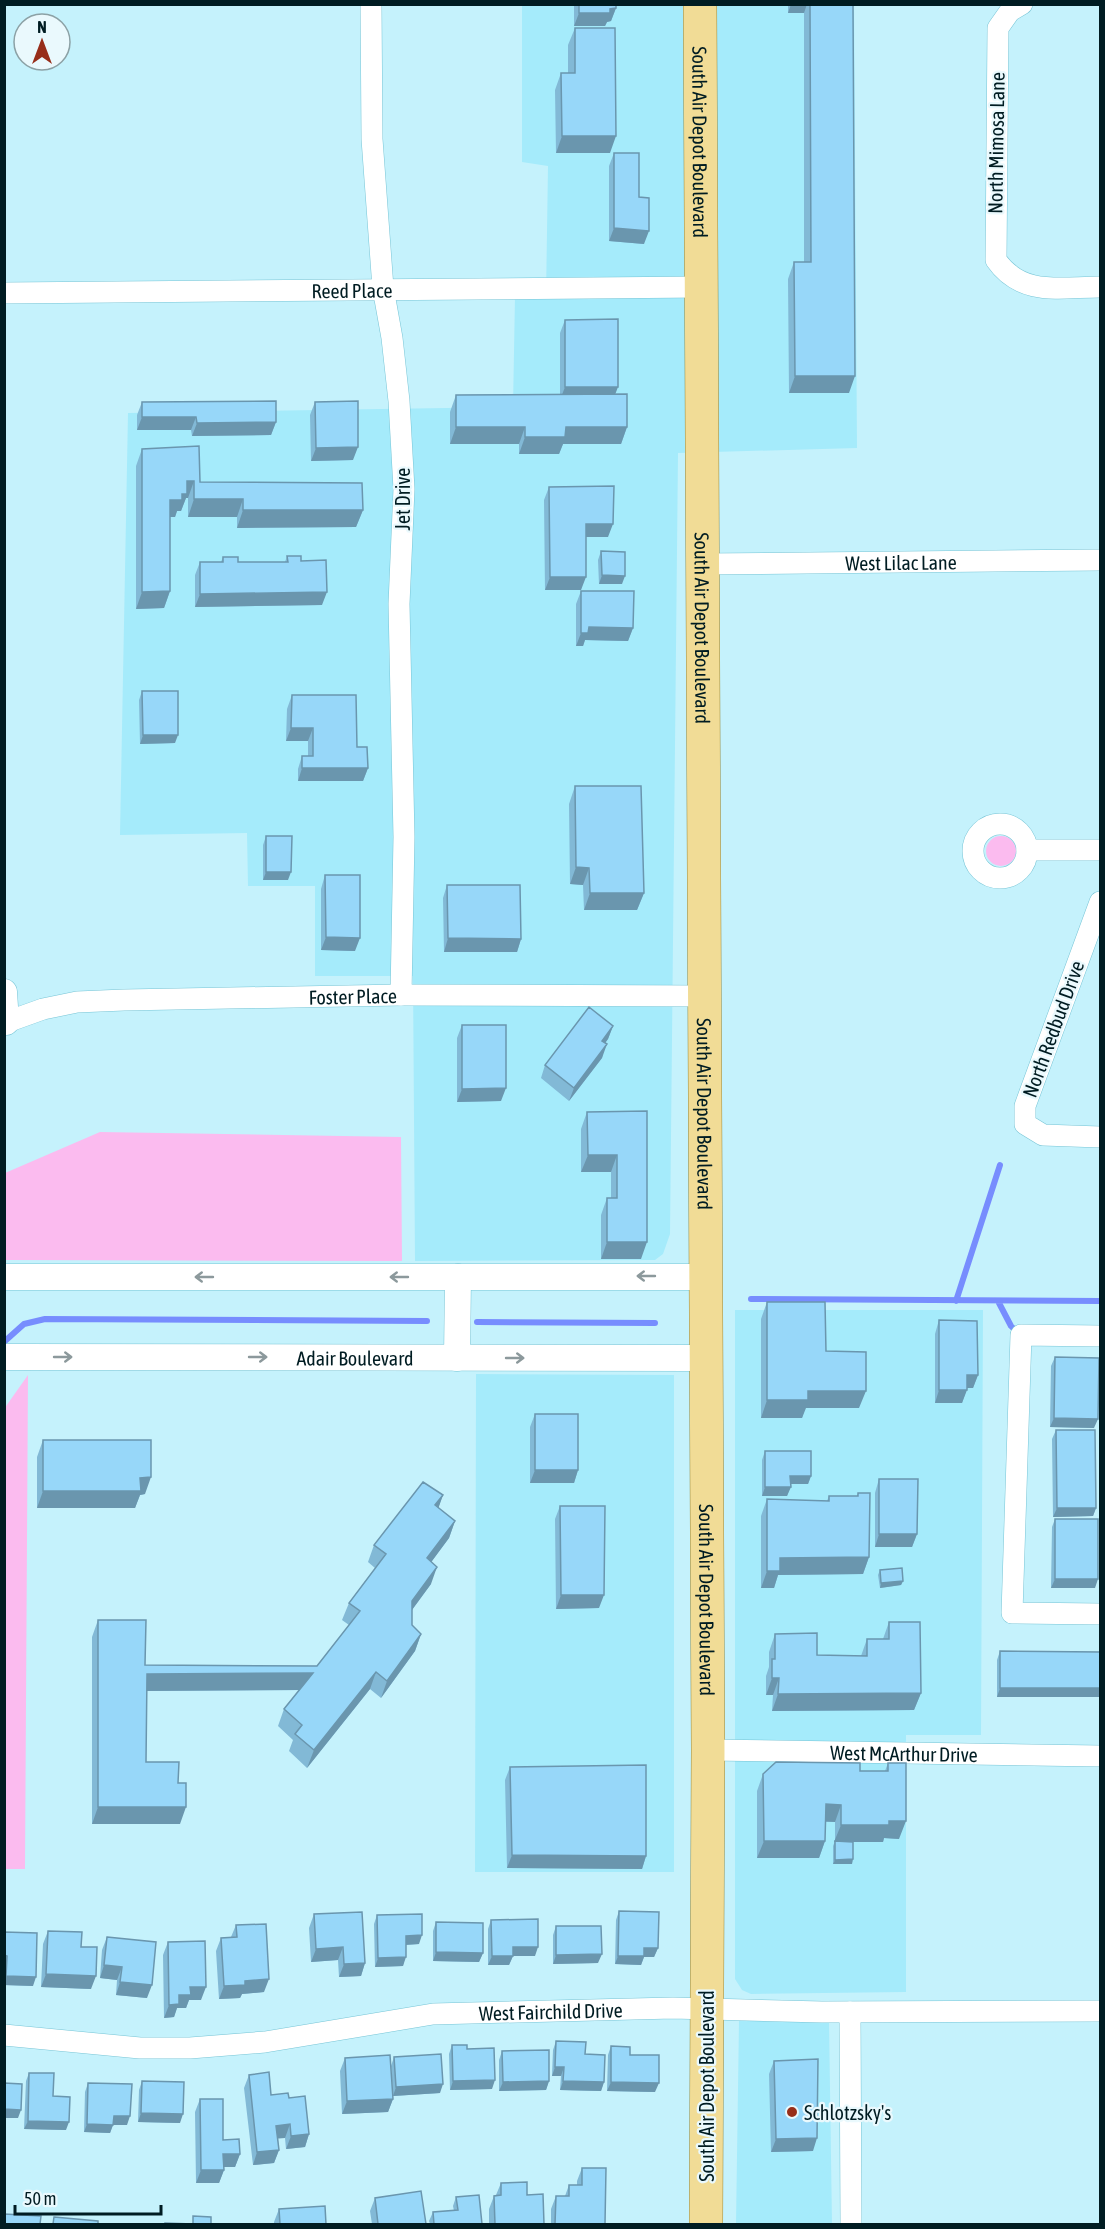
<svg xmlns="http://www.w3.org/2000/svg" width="1105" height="2229" font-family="'Asap Condensed',sans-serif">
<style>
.built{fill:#a5ebfb}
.green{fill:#fbbbef}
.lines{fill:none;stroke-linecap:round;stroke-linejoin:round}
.stream{stroke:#778dfe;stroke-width:6}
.minor-casing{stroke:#77c5d6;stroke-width:22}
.tertiary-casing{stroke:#77c5d6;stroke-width:27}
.primary-casing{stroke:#968a40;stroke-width:34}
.minor{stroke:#fff;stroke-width:21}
.tertiary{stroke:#fff;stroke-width:26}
.primary{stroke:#f1dc96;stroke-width:33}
.wall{fill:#82b9d6}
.shaded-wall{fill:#6a96ae}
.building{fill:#97d7f9;stroke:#6a96ae;stroke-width:1.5}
.oneway{stroke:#8c999c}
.poi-dot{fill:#972e1a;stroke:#eaf9fd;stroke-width:2}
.labels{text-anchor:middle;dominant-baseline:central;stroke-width:4.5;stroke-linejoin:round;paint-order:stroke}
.street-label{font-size:20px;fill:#001c22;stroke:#eaf9fd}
.poi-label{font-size:20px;fill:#001c22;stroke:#eaf9fd;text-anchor:start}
</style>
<rect width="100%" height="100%" fill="#c5f2fc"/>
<path class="built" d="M522,5H854L857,448L678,453L670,1234L663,1254L655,1260L415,1261L413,976H315V886H248L247,833L120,835L128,413L513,407L515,297H546L548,166L522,162Z
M735,1310H983L981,1735H906V1992L751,1994L742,1990L735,1979Z
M476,1374L674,1375V1872H475Z
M739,2021H829L832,2224H736Z"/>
<path class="green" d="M986 851a15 15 0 1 1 30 0a15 15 0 1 1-30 0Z
M100,1132L401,1137L402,1261L5,1260V1173Z
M28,1375L25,1869H5L4,1409Z"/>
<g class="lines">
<path class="stream" d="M751,1299L1100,1301
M956,1301L1000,1165
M999,1303L1011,1326L1018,1333
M477,1322L655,1323
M5,1341L24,1324L45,1319L427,1321"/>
<g class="minor-casing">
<g id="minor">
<path d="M371,4L372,139L383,288L392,338L399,401L404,489L399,604L404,837L401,995"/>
<path d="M1022,4L1010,11L998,28L996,260C1022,297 1060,287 1100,287"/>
<path id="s1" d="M4,293L701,287"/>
<path id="s2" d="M703,564L1100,560"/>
<circle cx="1000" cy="851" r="27"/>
<path d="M1027,850H1100"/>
<path d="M1100,902L1025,1106V1124L1043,1135L1100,1137"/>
<path id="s3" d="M4,1023L43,1009L77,1002L124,1000L401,995L704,996"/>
<path d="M1100,1336L1021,1335L1012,1613L1100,1614"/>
<path id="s4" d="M708,1750L1100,1756"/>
<path d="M850,2012L851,2224"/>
<path id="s5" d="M4,2035L140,2048H190L265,2042L433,2014L673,2008L822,2012L1100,2011"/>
</g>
</g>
<g class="tertiary-casing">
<g id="tertiary">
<path d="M4,992L6,1022"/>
<path d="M4,1277H704"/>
<path id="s6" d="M4,1357L704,1358"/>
<path d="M457,1358L458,1277"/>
</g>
</g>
<g class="primary-casing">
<g id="primary">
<path id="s7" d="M700,4L708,1750L706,2224"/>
</g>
</g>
<use href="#minor" class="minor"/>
<use href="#tertiary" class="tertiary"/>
<use href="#primary" class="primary"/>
</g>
<path class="wall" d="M574,4H616V8L611,21L607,22L605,26H574Z
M788,4H853L849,393H789L788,279L794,262H804V13H788Z
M575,28L610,153H556L555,90L561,73H568V45Z
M614,153L639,197L644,244L609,241V166Z
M565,320L615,394L627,427L621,444H563L559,454H519V444H450V412L456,395L560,394V333Z
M142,402L276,422L271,435L192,436L191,430H137V415Z
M315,402L353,460L311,461L310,415Z
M142,449L200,482L363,510L356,527L237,528V517H188V498H186L181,511H177L175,517H170V591L164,608L136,609V466Z
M549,487L608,537H586L581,590H545L544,500Z
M601,551L622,584H599L598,560Z
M287,556L301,561L322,605L195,607V575L200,562H221L223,557L238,562H285Z
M581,591L633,628L628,641L585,640L583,646H576V604Z
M142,691L175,743L140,744L139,700Z
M292,695L357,747L368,768L363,781H298V769L302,756H308V741H286L287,709Z
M575,786L644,893L637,910H584L583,885L570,884L569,804Z
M266,836L288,880H263V845Z
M325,875L355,951L321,950V889Z
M447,885L521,939L517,952H444L443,898Z
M462,1025L501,1101L457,1102V1038Z
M613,1026L608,1039L605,1043L602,1058L569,1101L541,1078L545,1065Z
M647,1111L641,1259H601V1215L607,1198H611V1172H581V1129L587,1112Z
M767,1302L826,1351L859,1408H805L802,1418H761V1319Z
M939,1320L978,1375L973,1388H967L962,1403H935V1334Z
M1055,1357L1094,1428L1050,1427L1051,1366Z
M535,1414L578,1470L574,1483H530V1427Z
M1056,1430L1096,1508L1093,1516L1053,1517L1052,1439Z
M43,1440L145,1494L140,1495L135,1508H37V1457Z
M765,1451L811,1476L808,1484H791L787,1496H762V1460Z
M879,1479L917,1534L912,1547H875V1493Z
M858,1493L869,1557L863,1574L778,1575L774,1588H761V1516L767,1499L827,1501L829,1496H857Z
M443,1495L438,1508L455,1521L449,1538L431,1562V1584L412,1610V1625L421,1634L415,1651L381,1698L370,1689L307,1768L289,1751L293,1740L278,1726L284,1709L299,1690L146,1691V1762L178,1783L180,1824H92V1637L98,1620L145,1665L317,1666L349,1625L342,1620L349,1603L375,1568L368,1562L374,1545Z
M560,1506L599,1608L556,1609L555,1519Z
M1055,1519L1095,1588H1051L1052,1527Z
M880,1570L903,1581L901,1585L880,1588L878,1575Z
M889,1622L921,1693L914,1710L772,1711L773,1695H766V1676L769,1667V1652L775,1634L817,1655L861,1656L867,1639H883Z
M1000,1651L1101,1652V1697H997V1660Z
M888,1763L899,1839L884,1838L883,1842H853L852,1864H833V1846L835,1841V1822H825V1841L819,1858H757V1791L763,1774L860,1771H885Z
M510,1767L646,1856L642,1869L507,1868L505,1780Z
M619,1911L658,1948L654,1957H644L641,1965L615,1964L616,1920Z
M314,1914L365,1963L361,1976L339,1977L338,1960L311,1962L309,1928Z
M377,1915L419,1944L406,1945L403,1966L375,1967L374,1924Z
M491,1920L535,1956H513L509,1965H488V1929Z
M436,1922L483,1953L479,1962L433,1961V1931Z
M236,1925L264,1992L242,1994L240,1998L219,1999L216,1951L221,1938L231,1937Z
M556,1926L598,1963L553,1964V1935Z
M48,1931L91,1989L41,1987L43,1944Z
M4,1932L33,1986L4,1985Z
M107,1937L147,1998L116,1995L117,1980L100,1978L102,1950Z
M168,1942L201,2000H189L186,2008H177L174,2017L164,2018L163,1955Z
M556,2041L585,2054L604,2082L601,2091L560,2090L561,2076H552L553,2050Z
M452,2045L467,2049L492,2089L450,2090L449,2054Z
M611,2046L630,2055L655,2092L607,2091L608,2055Z
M502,2051L549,2081L546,2090L499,2091V2060Z
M394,2057L440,2093L393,2096L391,2066Z
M345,2058L393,2099L388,2112L342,2114L340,2071Z
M774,2061L813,2151L771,2152L769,2074Z
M29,2073L53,2096L66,2130L24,2129L26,2081Z
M249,2075L271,2095L289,2098L309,2134L305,2147L286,2149L285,2138H278L279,2150L274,2163L253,2165L244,2088Z
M142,2081L180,2123L138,2122L139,2090Z
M88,2083L127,2125H113L110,2133L84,2132L85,2092Z
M200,2099L223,2140L240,2154L235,2167H224V2170L219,2183H196L195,2112Z
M582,2168L605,2224H551V2209L556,2196H565L569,2185H577V2181Z
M501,2183L527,2195L544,2224H489V2209L494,2196L496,2195Z
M456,2197L482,2224H430L429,2221L433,2212L454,2211L453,2206Z
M375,2198L426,2224H372L370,2211Z
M279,2209L326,2224H274V2222Z"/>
<path class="shaded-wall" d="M791,4H807L804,13H788Z
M616,8L611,21L607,22L605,26H574L579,13Z
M562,136H616L610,153H556Z
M614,228L649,231L644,244L609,241Z
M795,376H855L849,393H789Z
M565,387H618L613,400H560Z
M142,417H196L191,430H137Z
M276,422L271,435L192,436L197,423Z
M456,427H525L519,444H450Z
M566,427H627L621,444H563L559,454H519L525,437Z
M358,447L353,460L311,461L316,448Z
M187,481H194L188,498H186L181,511H177L175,517H164L170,500Z
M194,499H243L237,517H188Z
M243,510H363L356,527L237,528Z
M586,524H613L608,537H582Z
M602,575L625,576L622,584H599Z
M550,577H586L581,590H545Z
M170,591L164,608L136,609L142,592Z
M327,592L322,605L195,607L200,594Z
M589,627L633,628L628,641L585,640L583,646H576L581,633Z
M291,728H313L308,741H286Z
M143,735H178L175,743L140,744Z
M302,768H368L363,781H298Z
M576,867L589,868L583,885L570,884Z
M266,872H291L288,880H263Z
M590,893H644L637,910H584Z
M326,937L360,938L355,951L321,950Z
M448,938L521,939L517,952H444Z
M613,1026L608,1039L597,1054L602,1041Z
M607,1044L602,1058L569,1101L574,1088Z
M506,1088L501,1101L457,1102L462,1089Z
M588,1155H617L611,1172H581Z
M607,1242H647L641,1259H601Z
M967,1375H978L973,1388H962Z
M939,1390H967L962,1403H935Z
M808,1391H866L859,1408H806L802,1418H761L767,1400Z
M1054,1418L1098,1419L1094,1428L1050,1427Z
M535,1470H578L574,1483H530Z
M790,1476H811L808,1484H787Z
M151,1477L145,1494L140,1495L135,1508H37L43,1491L140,1478Z
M765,1487H791L787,1496H762Z
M443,1495L437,1512L435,1505Z
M1057,1508H1096L1093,1516L1053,1517Z
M455,1521L449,1538L421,1576L427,1558Z
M879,1534H917L912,1547H875Z
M869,1557L863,1574L778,1575L774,1588H761L767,1571L780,1558Z
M437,1567L431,1584L406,1618L412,1601Z
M1055,1579H1098L1095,1588H1051Z
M903,1581L901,1585L880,1588L881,1583Z
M561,1595H604L599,1608L556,1609Z
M421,1634L415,1651L381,1698L387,1681Z
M376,1672L370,1689L307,1768L314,1750Z
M313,1673L306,1690L140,1691L147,1674Z
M772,1678H779L773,1695H766Z
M1000,1688H1101V1697H997Z
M921,1693L914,1710L772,1711L778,1694Z
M826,1804L841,1805L835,1822L819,1821Z
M98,1807H186L180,1824H92Z
M889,1821H906L899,1839L884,1838L883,1842H834L841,1825Z
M764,1841H825L819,1858H757Z
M512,1855L646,1856L642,1869L507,1868Z
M853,1859L852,1864H833L835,1860Z
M422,1935L419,1944L403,1945L406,1936Z
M343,1947L338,1960L311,1962L316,1949Z
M513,1947H538L535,1956H513L509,1965H488L492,1956Z
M644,1948H658L654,1957H644L641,1965L615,1964L618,1956Z
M436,1952L483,1953L479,1962L433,1961Z
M602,1954L598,1963L553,1964L556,1955Z
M406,1957L403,1966L375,1967L378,1958Z
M365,1963L361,1976L339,1977L344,1964Z
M104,1965L122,1967L117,1980L100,1978Z
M46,1974L96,1976L91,1989L41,1987Z
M6,1976L36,1977L33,1986L4,1985Z
M269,1979L264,1992L242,1994L240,1998L219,1999L224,1986L245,1981Z
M120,1982L152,1985L147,1998L116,1995Z
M190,1987H206L201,2000H189L186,2008H177L174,2017L164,2018L169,2005L179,1995Z
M555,2067H564L561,2076H552Z
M495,2080L492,2089L450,2090L453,2081Z
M549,2081L546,2090L499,2091L503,2082Z
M563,2081L604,2082L601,2091L560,2090Z
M611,2082L659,2083L655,2092L607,2091Z
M443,2084L440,2093L393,2096L396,2087Z
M393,2099L388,2112L342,2114L347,2101Z
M4,2109L21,2110L18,2118H4Z
M141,2113L183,2114L180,2123L138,2122Z
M114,2116H130L127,2125H113L110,2133L84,2132L87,2124Z
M28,2121L69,2122L66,2130L24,2129Z
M290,2124L285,2138L272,2139L276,2126Z
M309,2134L305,2147L286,2149L291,2136Z
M817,2138L813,2151L771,2152L776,2139Z
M279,2150L274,2163L253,2165L257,2152Z
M223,2154H240L235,2167H219Z
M201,2170H224L219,2183H196Z"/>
<path class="building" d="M579,4H616V8L610,9V13H579Z
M810,4H853L855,376H795L794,262H811Z
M575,28H615L616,136H562L561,73H575Z
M614,153H639V197L649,198V231L614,228Z
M618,319V387H565V320Z
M627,394V427H566L565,437H525V427H456V395Z
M276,401V422L197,423L196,417H142V402Z
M358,401V447L316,448L315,402Z
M199,446L200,482L362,483L363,510H243V499H194V481H187V494H182V500H170V591L142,592V449Z
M614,486L613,524H586V577H550L549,487Z
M601,551L625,552V576L602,575Z
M287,556H301V561L326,560L327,592L200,594V562H223V557H238V562H288Z
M581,591H634L633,628L589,627L588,633H581Z
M142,691H178V735H143Z
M292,695H356L357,747H367L368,768H302V756H313V728H291Z
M575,786H641L644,893H590L589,868L576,867Z
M266,836H292L291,872H266Z
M325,875H360V938L326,937Z
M447,885H520L521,939L448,938Z
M589,1007L613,1026L602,1041L607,1044L574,1088L545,1065Z
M462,1025H506V1088L462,1089Z
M647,1111V1242H607V1198H617V1155H588L587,1112Z
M767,1302H825L826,1351L866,1352V1391H808V1400H767Z
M939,1320L977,1321L978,1375H967V1390H939Z
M1055,1357L1099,1358L1098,1419L1054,1418Z
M535,1414H578V1470H535Z
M1056,1430H1095L1096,1508H1057Z
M43,1440H151V1477L140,1478L141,1491H43Z
M765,1451H811V1476H790L791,1487H765Z
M879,1479H918L917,1534H879Z
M423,1482L443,1495L435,1505L455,1521L427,1558L437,1567L412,1601V1625L421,1634L387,1681L376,1672L314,1750L295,1734L302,1725L284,1709L313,1673L147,1674L146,1762H179L178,1783H186V1807H98V1620H146L145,1665L317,1666L360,1611L349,1603L386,1554L374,1545Z
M858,1493H870L869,1557L780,1558V1571H767V1499L829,1501V1496H858Z
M560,1506H605L604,1595H561Z
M1055,1519H1098V1579H1055Z
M902,1568L903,1581L881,1583L880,1570Z
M889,1622H920L921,1693L778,1694L779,1678H772V1659H775V1634L817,1633V1655L867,1656V1639H889Z
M1000,1651L1101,1652V1688H1000Z
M776,1762L860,1763V1771H888V1763H906V1821H889V1825H841V1805L826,1804L825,1841H764L763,1774Z
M646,1765V1856L512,1855L510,1767Z
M835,1841L853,1842V1859L835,1860Z
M619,1911L659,1912L658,1948H644V1956H618Z
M362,1912L365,1963L344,1964L343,1947L316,1949L314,1914Z
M422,1914V1935L406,1936V1957L378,1958L377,1915Z
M538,1919V1947H513V1956H492L491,1920Z
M436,1922L483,1923V1953L436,1952Z
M266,1924L269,1979L245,1981V1985L224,1986L221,1938L237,1937L236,1925Z
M556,1926H601L602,1954L556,1955Z
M48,1931L82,1932L81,1947H97L96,1976L46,1974Z
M4,1932L37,1933L36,1977L6,1976L7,1956L4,1955Z
M107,1937L156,1942L152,1985L120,1982L122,1967L104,1965Z
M205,1941L206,1987H190L191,1995H179V2004L169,2005L168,1942Z
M556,2041L586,2042L585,2054L605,2055L604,2082L563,2081L564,2067H555Z
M452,2045H467V2049L494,2048L495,2080L453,2081Z
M611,2046L630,2047V2055H659V2083L611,2082Z
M549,2050V2081L503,2082L502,2051Z
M441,2054L443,2084L396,2087L394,2057Z
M390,2055L393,2099L347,2101L345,2058Z
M818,2059L817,2138L776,2139L774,2061Z
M269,2072L271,2095L288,2093L289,2098L305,2096L309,2134L291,2136L290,2124L276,2126L279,2150L257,2152L249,2075Z
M29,2073H54L53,2096L70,2097L69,2122L28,2121Z
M142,2081L184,2082L183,2114L141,2113Z
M4,2083L22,2084L21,2110L4,2109Z
M88,2083L132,2084L130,2116H114L113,2125L87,2124Z
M200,2099H223V2140L239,2139L240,2154H223L224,2170H201Z
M582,2168H606L605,2224H555L556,2196H569V2185H582Z
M527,2182V2195L543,2194L544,2224H495L494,2196L501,2195V2183Z
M421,2191L426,2224H378L375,2198Z
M479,2195L482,2224H434L433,2212L458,2210L456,2197Z
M325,2206L326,2224H280L279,2209Z
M4,2214L41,2216L40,2224H4Z
M193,2216L211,2217V2224H165V2223L193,2224Z
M54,2217L98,2221V2224H53Z"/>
<defs><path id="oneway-shaft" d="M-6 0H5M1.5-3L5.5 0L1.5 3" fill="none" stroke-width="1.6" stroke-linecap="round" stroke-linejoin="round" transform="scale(1.5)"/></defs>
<g class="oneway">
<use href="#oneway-shaft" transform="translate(646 1276) rotate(180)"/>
<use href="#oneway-shaft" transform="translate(204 1277) rotate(180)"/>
<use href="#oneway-shaft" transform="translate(399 1277) rotate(180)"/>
<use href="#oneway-shaft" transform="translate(63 1357)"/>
<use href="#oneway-shaft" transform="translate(258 1357)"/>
<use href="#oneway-shaft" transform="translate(515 1358)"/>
</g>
<circle class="poi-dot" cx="792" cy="2112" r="6"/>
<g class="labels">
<g class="street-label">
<text stroke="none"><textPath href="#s7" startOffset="138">South Air Depot Boulevard</textPath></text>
<text transform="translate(996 143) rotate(-89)">North Mimosa Lane</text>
<text stroke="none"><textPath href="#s1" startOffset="348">Reed Place</textPath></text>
<text transform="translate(402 499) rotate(-90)">Jet Drive</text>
<text stroke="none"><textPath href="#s2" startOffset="198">West Lilac Lane</textPath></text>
<text stroke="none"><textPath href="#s7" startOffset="624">South Air Depot Boulevard</textPath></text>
<text stroke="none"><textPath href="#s3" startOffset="352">Foster Place</textPath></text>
<text transform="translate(1053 1029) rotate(-70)">North Redbud Drive</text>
<text stroke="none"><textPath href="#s7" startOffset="1110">South Air Depot Boulevard</textPath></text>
<text stroke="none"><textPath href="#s6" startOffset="351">Adair Boulevard</textPath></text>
<text stroke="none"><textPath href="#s7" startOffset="1596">South Air Depot Boulevard</textPath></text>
<text stroke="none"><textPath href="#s4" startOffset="196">West McArthur Drive</textPath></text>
<text stroke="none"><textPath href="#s5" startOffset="550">West Fairchild Drive</textPath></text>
<text transform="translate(706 2086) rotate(-90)">South Air Depot Boulevard</text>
</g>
<g class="poi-label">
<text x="804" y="2112">Schlotzsky's</text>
</g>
</g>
<rect width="1105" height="2229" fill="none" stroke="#001c22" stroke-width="12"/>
<g transform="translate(42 42)"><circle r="28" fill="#eaf9fd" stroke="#8ca1a5" stroke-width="1.5"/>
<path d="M0-4.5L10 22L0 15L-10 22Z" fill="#972e1a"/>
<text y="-9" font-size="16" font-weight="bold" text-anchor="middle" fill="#001c22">N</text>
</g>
<path d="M15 2205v9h146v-9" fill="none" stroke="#001c22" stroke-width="3"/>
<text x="24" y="2205" font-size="18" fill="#001c22" stroke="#eaf9fd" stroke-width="4.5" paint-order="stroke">50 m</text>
</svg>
